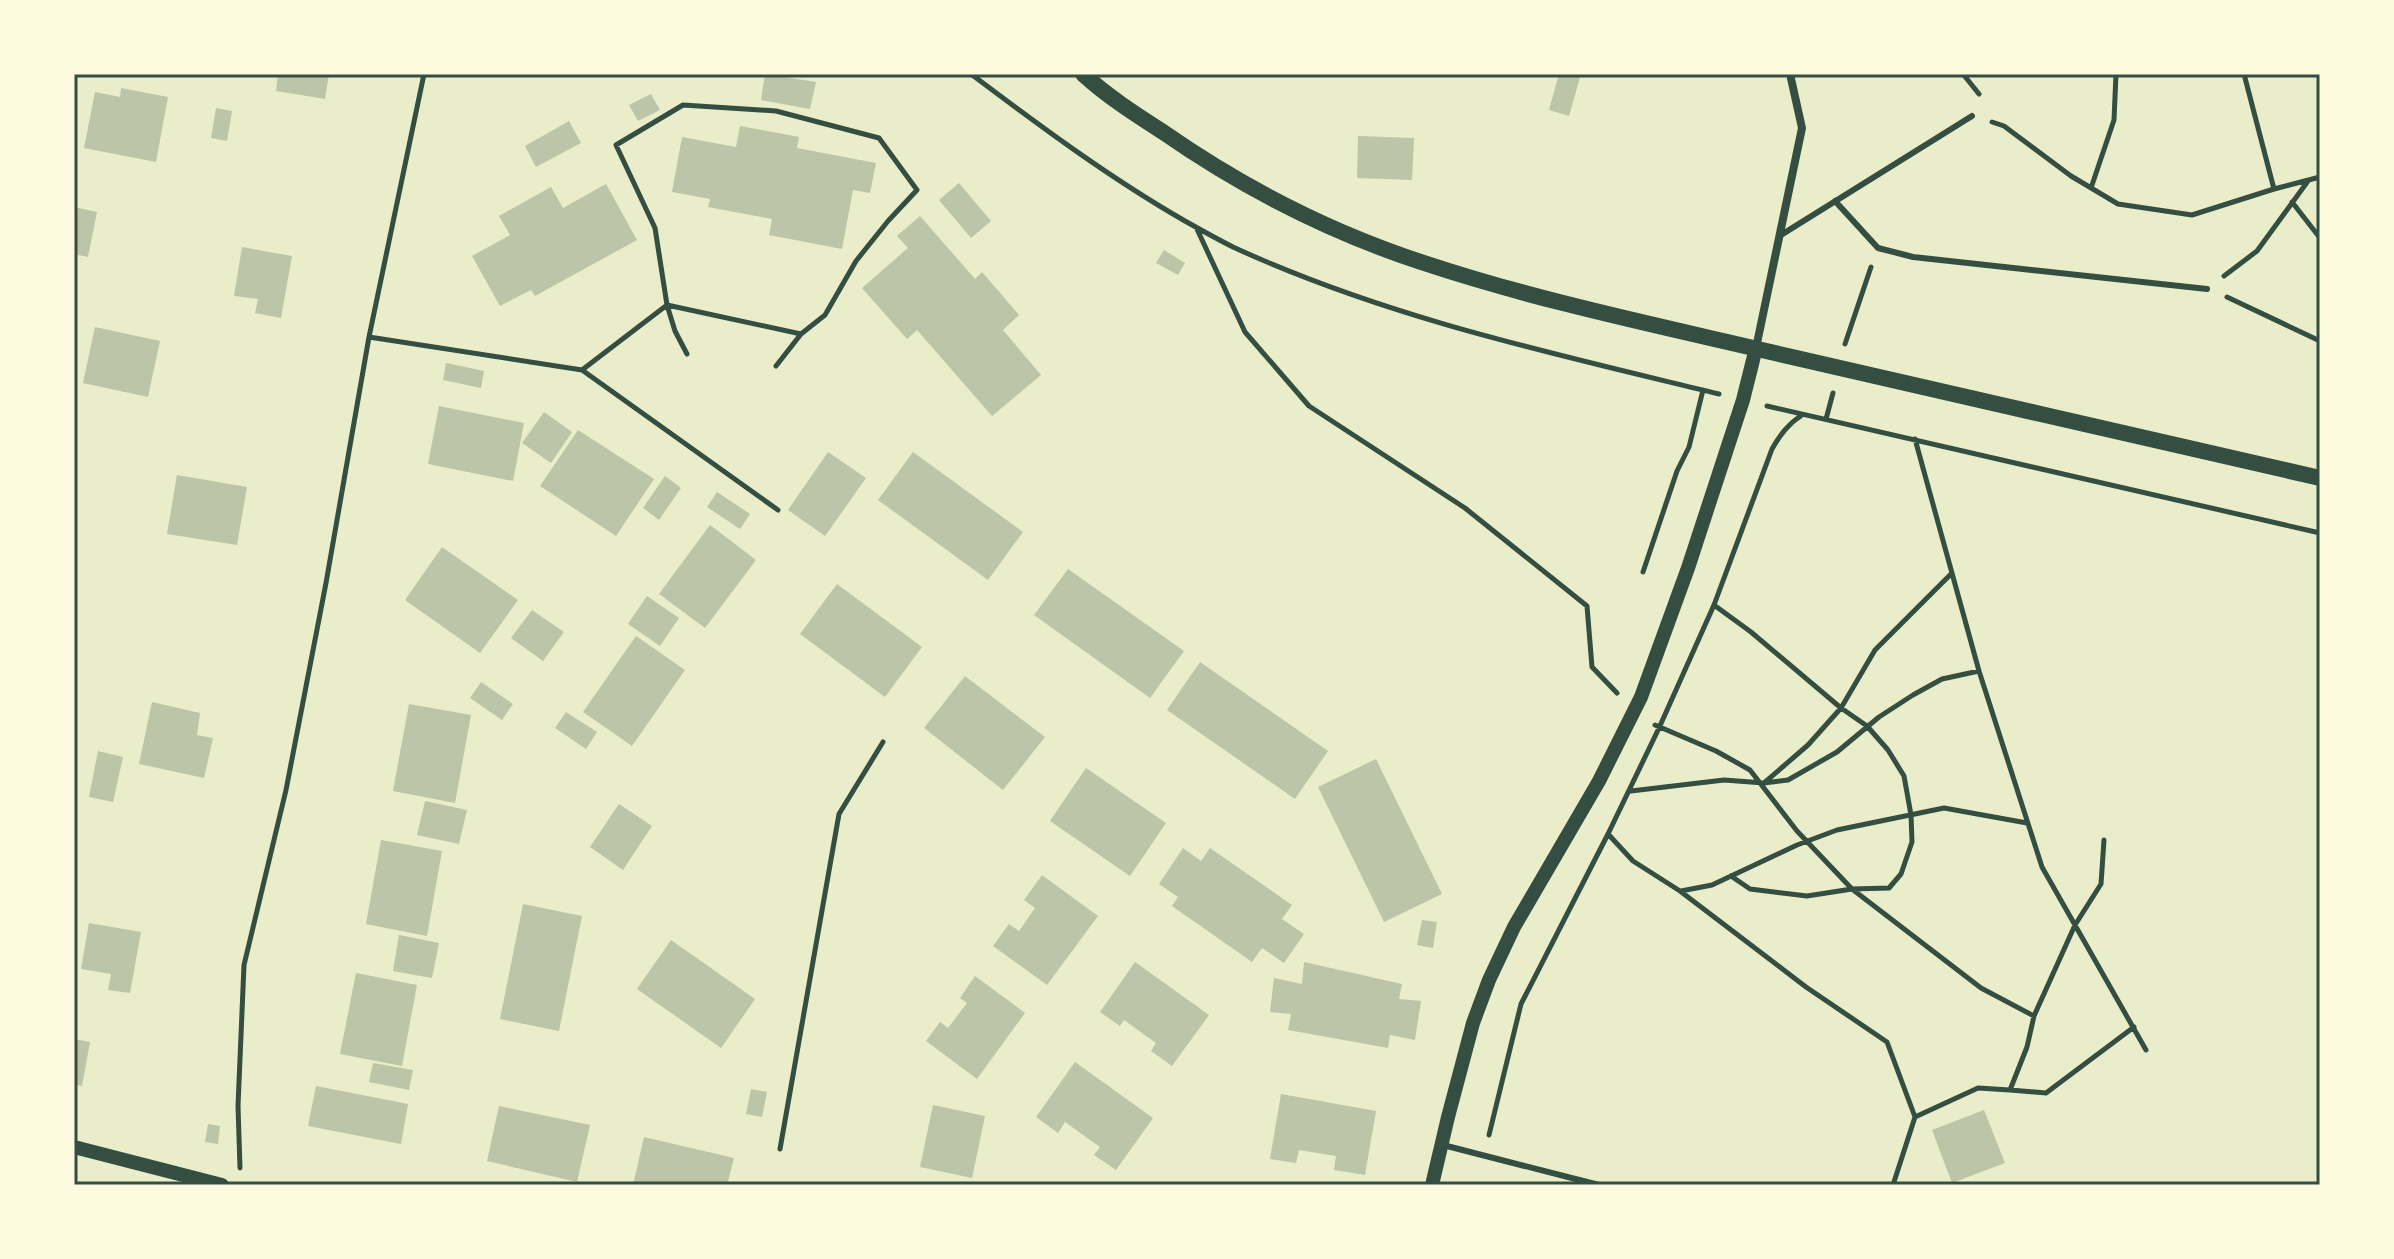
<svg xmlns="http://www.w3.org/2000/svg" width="2394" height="1259" font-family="Helvetica,sans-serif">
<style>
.building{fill:#bcc5a7}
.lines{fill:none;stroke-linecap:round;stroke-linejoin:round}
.path{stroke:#344e41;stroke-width:5}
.service{stroke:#344e41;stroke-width:6}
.minor{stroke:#344e41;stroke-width:8}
.tertiary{stroke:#344e41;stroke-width:14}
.secondary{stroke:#344e41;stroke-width:16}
.neatline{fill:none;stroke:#344e41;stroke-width:3}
</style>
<rect width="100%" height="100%" fill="#e9edc9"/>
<path class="building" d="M278,74H329L325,99L276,91Z
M765,74L816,82L810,109L761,100Z
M1559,74H1581L1569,116L1549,110Z
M121,88L168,97L156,162L84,148L95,92L120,97Z
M651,94L660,110L638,121L629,105Z
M216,108L232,111L227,141L211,138Z
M569,121L581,143L536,167L525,146Z
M740,126L799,137L797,148L876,163L870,193L853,190L842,249L769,235L772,219L708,207L710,199L672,192L682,137L736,147Z
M1358,136L1414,138L1412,180L1357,178Z
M959,183L991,221L971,238L939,200Z
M606,184L637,240L535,296L531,290L500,306L472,256L510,235L499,216L551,187L563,208Z
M74,207L97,212L88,257L74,254Z
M920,216L975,279L982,272L1019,315L1003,330L1041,375L992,416L917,330L907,339L862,288L908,248L897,236Z
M242,247L292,256L281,318L255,313L258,299L234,296Z
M1164,250L1185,263L1178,275L1156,263Z
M95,327L160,341L148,397L83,383Z
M446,363L484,371L481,388L443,380Z
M439,406L524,423L513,481L428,464Z
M544,412L572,432L551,463L522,443Z
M578,430L654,479L616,536L540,486Z
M828,452L866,478L825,536L788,510Z
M913,452L1023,532L988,580L878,500Z
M177,475L247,487L237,545L167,534Z
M665,476L681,488L659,520L643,508Z
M717,492L750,514L740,529L707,507Z
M710,525L756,560L705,628L659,594Z
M442,547L518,600L480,653L405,600Z
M1068,569L1184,651L1150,698L1034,615Z
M837,584L922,647L885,697L800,634Z
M647,596L679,618L660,646L628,624Z
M532,610L564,632L543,661L511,638Z
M636,636L685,670L632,746L583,712Z
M1200,662L1328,751L1295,799L1167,710Z
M965,676L1045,737L1003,790L924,728Z
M481,682L513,704L502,720L470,698Z
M152,702L200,713L197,735L213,738L204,778L139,764Z
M409,704L471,715L455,803L393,791Z
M566,712L597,732L586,749L555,728Z
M98,751L123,757L113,802L89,797Z
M1376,759L1442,894L1384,922L1318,787Z
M1086,768L1166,823L1130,876L1050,821Z
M425,801L467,810L459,844L417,835Z
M619,804L652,826L623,870L590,847Z
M381,840L442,851L427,936L366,924Z
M1183,848L1201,861L1210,848L1292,905L1282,919L1304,934L1284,963L1262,948L1252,962L1172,906L1178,897L1159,884Z
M1042,875L1098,916L1047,985L993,946L1009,924L1019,931L1035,908L1024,900Z
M523,904L582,916L559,1031L500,1019Z
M1422,920L1437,922L1433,948L1417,945Z
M89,923L141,932L130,993L108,990L111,974L81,969Z
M399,935L439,943L432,978L393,971Z
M671,940L755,999L721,1048L637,989Z
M1135,962L1209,1015L1172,1066L1151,1051L1156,1043L1124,1020L1120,1026L1100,1012Z
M1304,962L1402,984L1399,999L1421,1001L1415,1040L1390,1035L1388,1048L1288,1030L1291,1014L1270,1012L1274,978L1302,984Z
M356,973L417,985L402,1066L340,1054Z
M975,976L1025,1013L977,1079L926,1041L940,1022L948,1028L967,1003L960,998Z
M74,1039L90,1042L82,1086L74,1084Z
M1075,1062L1153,1118L1116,1170L1094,1155L1100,1147L1065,1122L1058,1133L1036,1117Z
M373,1063L413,1070L409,1090L369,1082Z
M316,1086L408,1104L401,1144L308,1126Z
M751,1089L767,1092L762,1117L746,1114Z
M1281,1094L1376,1111L1365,1175L1334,1170L1336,1156L1299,1150L1296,1163L1270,1159Z
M933,1105L985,1116L972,1178L920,1167Z
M499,1106L590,1125L577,1182L487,1161Z
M1984,1110L2005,1163L1952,1183L1932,1130Z
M208,1124L220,1126L218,1144L205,1142Z
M644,1137L734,1158L727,1185H633Z"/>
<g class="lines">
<path class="path" d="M971,74C1040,126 1110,178 1185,221C1201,230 1217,239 1233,247C1387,318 1555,354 1719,394
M1963,74L1979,94
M2244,74L2274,189
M683,105L776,111L879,138L917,190L888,221L856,261L825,315L801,334L667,305L655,228L616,145Z
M1992,122L2004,126L2071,176L2118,204L2192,215L2274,189L2320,177
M2091,188L2114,120L2116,74
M2292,202L2320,238
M1196,227L1245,332L1309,406L1465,508L1587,606L1592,667L1617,693
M2224,276L2257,251L2308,181
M2227,297L2320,341
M369,337L582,370L667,305L675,331L687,354
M1845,344L1871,267
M776,366L801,334
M582,370L778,510
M1767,406L2320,533
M1826,419L1833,393
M1915,439L1979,671L2042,867L2146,1050
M1643,572L1677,471L1689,447L1703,390
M1714,605L1751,632L1841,708L1867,726L1888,750L1904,776L1911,815L1912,842L1901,874L1889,888L1852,889L1807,896L1750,889L1731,876
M1655,725L1716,751L1750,770L1797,831L1852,889L1981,988L2034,1016
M1764,783L1808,745L1841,708L1875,650L1951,574
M1631,791L1724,780L1764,783L1788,780L1837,752L1879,717L1913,695L1942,679L1979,671
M1608,834L1633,861L1680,891L1806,987L1887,1042L1915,1117
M1681,891L1712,885L1797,845L1837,830L1944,808L2027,823
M2010,1090L2046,1093L2134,1027
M1489,1135L1521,1004L1608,834L1659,728L1714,605L1772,449C1780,435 1788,424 1802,415
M780,1149L839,814L883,742
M240,1168L238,1106L244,965L286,790L326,583L369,337L424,74
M1893,1185L1915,1117L1978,1088L2010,1090L2027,1047L2034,1016L2075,925L2101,884L2104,840"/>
<path class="service" d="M1835,201L1878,248L1913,257L2207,289
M1781,235L1972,116
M1443,1145L1599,1185"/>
<path class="minor" d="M1756,348L1802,128L1790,74"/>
<path class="tertiary" d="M74,1147L222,1185
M1432,1185L1448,1117L1473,1023L1489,980L1514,927L1599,781L1641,697L1688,568L1743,400L1756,348"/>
<path class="secondary" d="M1083,74C1107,96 1135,114 1163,132C1242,187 1330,232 1421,262C1538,301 1660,326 1779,354C1959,396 2140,436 2320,478"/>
</g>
<rect width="2394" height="1259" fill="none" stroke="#fefae0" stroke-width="152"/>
<rect x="76" y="76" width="2242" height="1107" class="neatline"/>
</svg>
